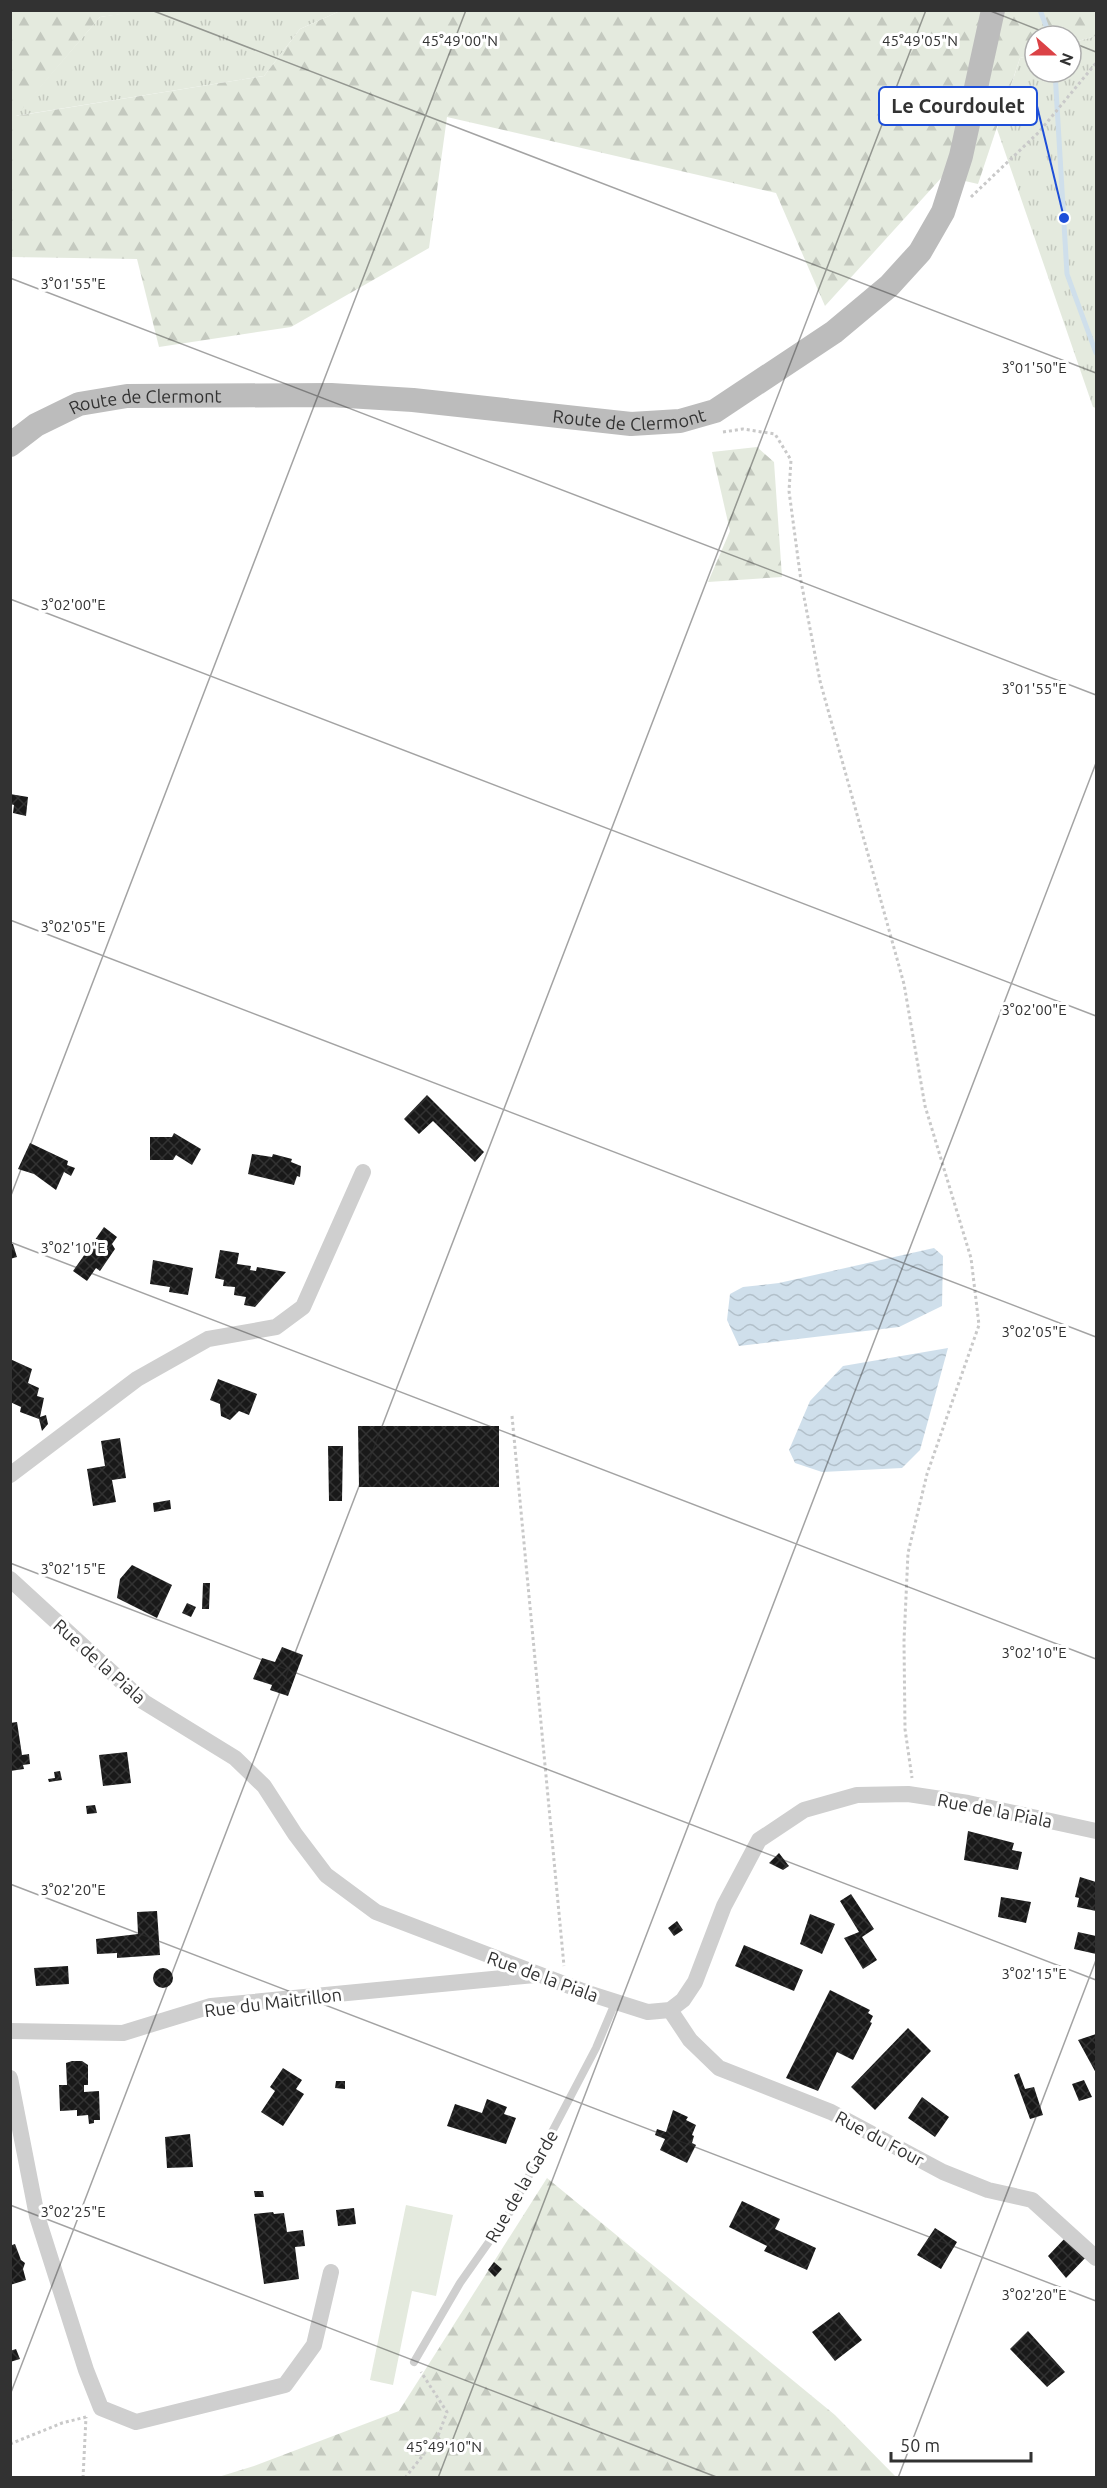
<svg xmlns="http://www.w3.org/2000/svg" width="1107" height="2488" font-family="Ubuntu,sans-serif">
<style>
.grass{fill:url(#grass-tufts)}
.forest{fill:url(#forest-firs)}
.pitch{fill:#e4eade}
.water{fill:url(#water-waves)}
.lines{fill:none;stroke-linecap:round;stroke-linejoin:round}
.stream{stroke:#cfdfeb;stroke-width:5}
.building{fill:url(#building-cross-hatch)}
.path{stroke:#c9c9c9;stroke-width:3;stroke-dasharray:3 3;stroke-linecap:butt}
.lane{stroke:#cfcfcf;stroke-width:8}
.street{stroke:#cfcfcf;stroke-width:16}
.secondary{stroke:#bcbcbc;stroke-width:24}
.ticks{fill:none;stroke:#323232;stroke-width:1.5;stroke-opacity:0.45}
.labels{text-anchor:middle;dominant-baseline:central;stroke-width:6;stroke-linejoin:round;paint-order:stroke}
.street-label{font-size:18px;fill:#323232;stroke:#fff}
.ticks-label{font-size:15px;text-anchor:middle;fill:#323232;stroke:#fff;stroke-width:6;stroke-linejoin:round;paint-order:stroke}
.leader{fill:none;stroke:#1d4ed8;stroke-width:2}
.callout-dot{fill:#1d4ed8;stroke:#fff;stroke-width:2}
.callout{fill:#fff;stroke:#1d4ed8;stroke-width:2}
.callout-label{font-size:20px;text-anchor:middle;font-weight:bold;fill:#323232}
</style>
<defs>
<pattern id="grass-tufts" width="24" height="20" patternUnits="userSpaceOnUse" patternTransform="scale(1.5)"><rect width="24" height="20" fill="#e4eade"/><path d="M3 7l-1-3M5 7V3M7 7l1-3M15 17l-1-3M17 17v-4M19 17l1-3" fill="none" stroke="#c4c9bf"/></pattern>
<pattern id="forest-firs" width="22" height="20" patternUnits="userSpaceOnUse" patternTransform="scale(1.5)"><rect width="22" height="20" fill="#e4eade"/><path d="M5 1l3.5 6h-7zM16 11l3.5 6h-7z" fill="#c4c9bf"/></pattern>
<pattern id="water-waves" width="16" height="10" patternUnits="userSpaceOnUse" patternTransform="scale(1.5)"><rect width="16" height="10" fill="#cfdfeb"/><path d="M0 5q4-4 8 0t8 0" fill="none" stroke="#b2c0ca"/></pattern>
<pattern id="building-cross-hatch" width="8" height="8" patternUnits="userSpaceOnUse" patternTransform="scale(1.5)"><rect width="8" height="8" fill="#191919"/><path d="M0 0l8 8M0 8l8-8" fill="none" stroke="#323232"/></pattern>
</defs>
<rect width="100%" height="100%" fill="#fff"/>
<path class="grass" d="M146,10L340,11L300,29L264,76L15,116L100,17Z
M1096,36V408L1093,407L997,129L1020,58L1035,54V72H1071V43Z"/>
<path class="forest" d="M11,11H146L100,17L16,116L264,76L300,29L340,11H1096V36L1071,43V36H1035V54L1020,58L978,184L943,176L825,306L776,193L447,117L429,248L291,327L159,347L137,259L11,257Z
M757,447L774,462L782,577L708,582L730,531L712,452Z
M547,2178L835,2415L896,2477L215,2478L254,2466L399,2411Z"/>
<path class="pitch" d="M406,2205L453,2215L436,2296L412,2291L393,2385L370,2380Z"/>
<path class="water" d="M934,1248L943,1256L942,1306L899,1327L739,1346L727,1320L730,1294L743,1287L779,1283Z
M948,1348L920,1450L902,1468L822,1472L795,1463L789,1450L810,1401L843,1366Z"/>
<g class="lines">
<path class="stream" d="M1040,10L1050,36
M1055,72L1067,274L1096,353"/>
</g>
<path class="building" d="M10,794L28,797L26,816L13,813L14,805L10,804Z
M427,1095L484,1152L475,1162L433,1121L419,1134L404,1119Z
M174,1133L201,1149L192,1165L176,1155L173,1160H150V1137H172Z
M30,1143L68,1161L67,1165L75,1168L71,1176L64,1172L56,1190L34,1174L18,1169Z
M252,1154L272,1157L273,1154L292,1159L291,1162L301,1166L300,1177L297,1176L294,1185L248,1174Z
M104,1227L117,1237L112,1244L115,1249L100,1271L96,1268L87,1281L73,1271Z
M10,1244H13L17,1257L10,1259Z
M220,1250L239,1253L237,1264L251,1266L250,1270L256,1271L257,1267L286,1272L255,1307L244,1305L246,1297L234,1295L235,1287L223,1286L224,1280L215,1278Z
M153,1260L193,1268L188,1295L169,1292L170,1287L150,1284Z
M10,1359L32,1369L28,1383L39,1388L37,1396L44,1398L40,1417L46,1415L48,1424L42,1431L39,1419L20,1412L21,1407L10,1402Z
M218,1379L257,1394L249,1415L239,1411L230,1420L221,1416L220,1404L210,1400Z
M358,1426H499V1487H359Z
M120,1438L126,1478L112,1480L116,1502L93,1506L87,1469L105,1466L101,1441Z
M328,1446H343L342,1501H329Z
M170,1500L171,1509L154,1512L153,1503Z
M132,1565L172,1585L157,1618L117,1598L120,1579Z
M203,1583H210L209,1609H202Z
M187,1603L196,1607L191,1617L182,1613Z
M282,1647L303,1655L288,1696L270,1690L272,1685L253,1679L262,1658L275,1662Z
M17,1722L22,1755L29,1754L30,1764L23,1765L24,1769L10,1771V1723Z
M127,1752L131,1783L103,1786L99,1755Z
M60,1771L62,1780L49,1782L48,1779L55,1778L54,1772Z
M95,1805L97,1813L87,1814L86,1806Z
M968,1831L1014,1843L1012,1850L1022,1852L1018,1870L964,1860Z
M779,1853L789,1866L783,1870L769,1863Z
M1080,1877L1096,1882V1911L1077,1907L1079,1898L1075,1897Z
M851,1894L874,1929L862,1937L877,1960L863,1969L844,1938L859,1932L840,1901Z
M1001,1897L1031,1902L1026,1923L998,1917Z
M157,1911L160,1955L117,1958V1953L97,1954L96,1939L138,1934L137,1912Z
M810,1914L835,1924L822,1954L800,1944Z
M677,1921L683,1930L674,1936L668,1928Z
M1078,1932L1096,1936V1954L1074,1949Z
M744,1945L803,1970L794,1991L735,1966Z
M68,1966L69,1984L36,1986L34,1968Z
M153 1978a10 10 0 1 1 20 0a10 10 0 1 1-20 0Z
M830,1990L870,2010L868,2013L873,2016L870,2022L872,2023L853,2060L837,2052L818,2091L786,2078Z
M908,2028L931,2051L875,2110L851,2087Z
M1096,2034V2073L1078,2040Z
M72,2061H82L88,2065V2085H84V2092L99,2091L100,2120H94V2123L89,2124L88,2115L77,2116V2110L60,2111L59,2085H67L66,2063Z
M283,2068L302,2080L296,2089L304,2094L283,2126L261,2112L275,2091L270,2087Z
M1019,2073L1025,2089L1034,2087L1043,2115L1030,2119L1014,2075Z
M1084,2080L1092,2097L1079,2101L1072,2084Z
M336,2081H345V2089L335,2088Z
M922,2097L949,2117L935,2137L908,2118Z
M487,2099L507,2107L504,2114L516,2118L506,2144L447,2126L455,2104L482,2113Z
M673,2110L688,2117L686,2120L696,2125L692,2135L694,2136L692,2143L696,2145L687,2163L660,2150L665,2139L655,2135L657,2129L666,2132Z
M190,2134L193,2167L167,2168L165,2137Z
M254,2191H263L264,2197H255Z
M742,2201L780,2219L775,2229L816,2248L807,2270L764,2251L767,2246L729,2227Z
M354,2208L356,2224L338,2226L336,2210Z
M273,2212L274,2214L284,2213L287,2232L303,2230L305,2246L295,2247L299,2279L264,2284L254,2214Z
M935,2228L957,2242L941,2269L917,2255Z
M1067,2236L1088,2255L1066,2278L1048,2256Z
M10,2240L12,2245L15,2244L21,2260L25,2263L23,2269L26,2280L10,2285Z
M494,2262L502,2269L495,2277L488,2270Z
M839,2312L862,2340L835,2361L812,2332Z
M1028,2331L1065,2372L1047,2387L1010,2349Z
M16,2349L20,2359L10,2362V2351Z"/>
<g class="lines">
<path class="path" d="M971,197L1039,132L1096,63
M723,432L743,429L775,434L791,460L789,491L801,581L820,681L904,984L925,1106L971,1258L979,1325L927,1474L908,1553L904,1641L905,1729L912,1778
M512,1416L564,1966
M10,2444L62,2423L86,2417
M83,2478L86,2417
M405,2478L438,2436L447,2412L421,2372"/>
<path class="lane" d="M414,2362L460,2283L510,2212L596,2048L615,2003"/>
<path class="street" d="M10,1475L137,1379L208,1339L276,1327L303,1307L363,1172
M10,1579L144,1702L235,1758L264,1786L295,1834L326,1875L376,1912L585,1992L648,2012L670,2010L683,2000L695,1982L724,1906L759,1840L804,1810L857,1795L908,1794L968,1803L1096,1831
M670,2010L690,2040L719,2068L831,2112L943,2172L988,2190L1032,2200L1096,2258
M10,2031L123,2033L211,2006L535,1975
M10,2078L37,2216L86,2370L101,2408L136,2422L285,2385L314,2345L331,2272"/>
<path class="secondary" id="s1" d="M10,445L36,425L79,404L127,396L331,395L413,400L631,424L680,421L715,411L834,332L889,286L920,252L943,212L961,156L993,10"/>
</g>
<path class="ticks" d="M151,10L1096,373M988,10L1054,36M1071,42L1096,52M10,278L1096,695M10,599L1096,1016M10,920L1096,1337M10,1198L466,10M10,1242L1096,1659M10,1563L1096,1980M10,1884L1096,2301M10,2205L719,2478M10,2395L926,10M438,2478L1096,763M898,2478L1096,1960"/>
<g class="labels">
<g class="street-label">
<text stroke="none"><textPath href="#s1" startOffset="147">Route de Clermont</textPath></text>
<text stroke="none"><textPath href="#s1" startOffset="633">Route de Clermont</textPath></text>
<text transform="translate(100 1661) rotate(42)">Rue de la Piala</text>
<text transform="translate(995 1810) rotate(11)">Rue de la Piala</text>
<text transform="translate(543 1976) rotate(20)">Rue de la Piala</text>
<text transform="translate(273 2002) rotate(-7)">Rue du Maitrillon</text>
<text transform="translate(880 2138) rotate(28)">Rue du Four</text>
<text transform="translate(521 2186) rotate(-60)">Rue de la Garde</text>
</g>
</g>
<g class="ticks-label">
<text x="920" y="46">45°49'05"N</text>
<text x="460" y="46">45°49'00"N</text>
<text x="73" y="289">3°01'55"E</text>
<text x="1034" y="373">3°01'50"E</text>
<text x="73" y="610">3°02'00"E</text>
<text x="1034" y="694">3°01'55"E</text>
<text x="73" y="932">3°02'05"E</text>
<text x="1034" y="1015">3°02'00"E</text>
<text x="73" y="1253">3°02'10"E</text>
<text x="1034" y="1337">3°02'05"E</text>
<text x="73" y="1574">3°02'15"E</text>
<text x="1034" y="1658">3°02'10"E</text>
<text x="73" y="1895">3°02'20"E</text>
<text x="1034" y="1979">3°02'15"E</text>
<text x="73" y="2217">3°02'25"E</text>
<text x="1034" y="2300">3°02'20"E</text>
<text x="444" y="2452">45°49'10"N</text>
</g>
<path class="leader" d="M1064 218L1037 106"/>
<circle class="callout-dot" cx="1064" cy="218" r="6"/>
<rect class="callout" x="879" y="87" width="158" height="38" rx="6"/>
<g class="callout-label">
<text x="958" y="113">Le Courdoulet</text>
</g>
<rect width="1107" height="2488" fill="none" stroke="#323232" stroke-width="24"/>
<g transform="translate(1053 54) rotate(111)"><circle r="28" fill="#ffffff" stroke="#adadad" stroke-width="1.5"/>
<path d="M0-4.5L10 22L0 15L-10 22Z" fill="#db4246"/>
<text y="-9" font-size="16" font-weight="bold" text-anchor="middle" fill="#323232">N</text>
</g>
<path d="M891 2452v9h140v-9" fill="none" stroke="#323232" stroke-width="3"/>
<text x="900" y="2452" font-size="18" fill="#323232" stroke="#ffffff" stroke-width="4.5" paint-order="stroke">50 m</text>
</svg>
